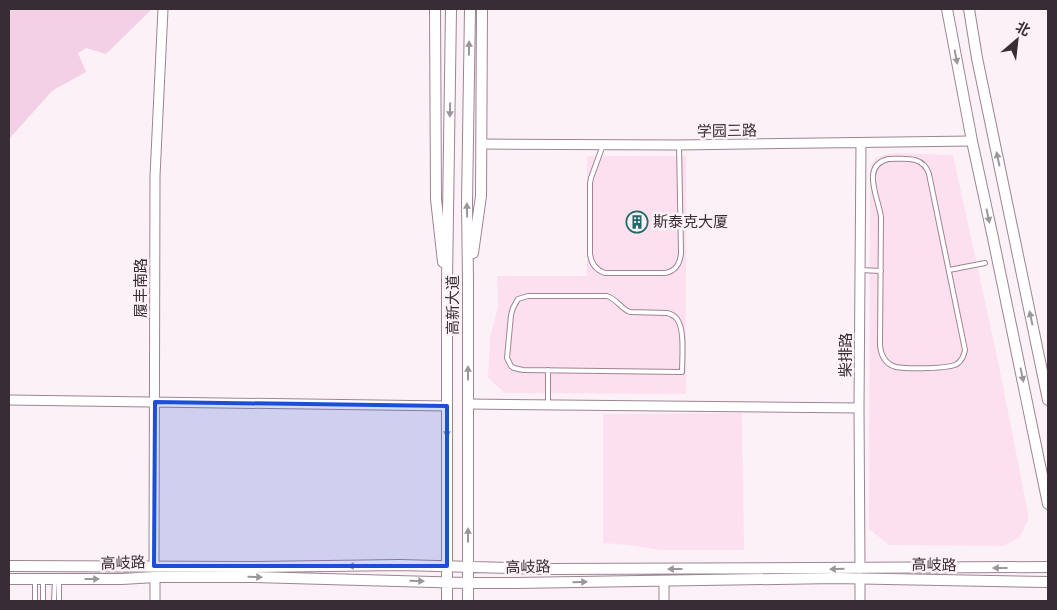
<svg xmlns="http://www.w3.org/2000/svg" width="1057" height="610" font-family="'Crimson Pro','Noto Sans SC',serif">
<style>
.built{fill:#fce0f0}
.green{fill:#f4d0e6}
.lines{fill:none;stroke-linecap:round;stroke-linejoin:round}
.service-casing{stroke:#9d8493;stroke-width:6}
.tertiary-casing{stroke:#9d8493;stroke-width:11}
.secondary-casing{stroke:#9d8493;stroke-width:12}
.service{stroke:#fff;stroke-width:4}
.tertiary{stroke:#fff;stroke-width:9}
.secondary{stroke:#fff;stroke-width:10}
.oneway{fill:#9c969a}
.marked{fill:#1d4ed8;fill-opacity:0.2;stroke:#1d4ed8;stroke-width:4;stroke-linejoin:round}
.labels{text-anchor:middle;dominant-baseline:central;stroke-width:5;stroke-linejoin:round;paint-order:stroke}
.street-label{font-size:15px;fill:#382d34;stroke:#fcf1f7}
.poi-label{font-size:15px;fill:#382d34;stroke:#fcf1f7;text-anchor:start}
</style>
<rect width="100%" height="100%" fill="#fcf1f7"/>
<path class="built" d="M894,153L953,155L999,366L1028,513V520L1020,537L1007,544L1003,546L889,545L869,529L870,173L872,163L876,158L887,154Z
M587,156H686V394L505,393L488,378L490,337L498,307L497,276H587Z
M742,413L744,550H660L628,545L603,543V414Z"/>
<path class="green" d="M9,9H152L106,54L86,48L78,53L86,72L52,91L9,139Z"/>
<g class="lines">
<g class="service-casing">
<path id="service" d="M603,145L591,178L590,183V254C591,263 596,270 605,273H665C676,271 680,264 681,253L679,145
M888,159C904,159 923,155 929,174L965,350C964,356 961,361 957,364C948,369 907,369 896,367C885,364 881,356 880,345L881,217C879,199 860,166 888,159Z
M860,270L881,271
M949,270L985,263
M528,296H607C617,299 621,309 630,312L667,313C671,314 674,315 677,319C685,329 682,359 682,372L523,370L514,368L511,366L507,358L511,315L513,308L518,299Z
M548,405V370
M59,581V601
M35,601V579
M43,601V581
M54,601L55,579"/>
</g>
<g class="tertiary-casing">
<path id="tertiary" d="M482,144L679,145L972,141
M9,400L447,406
M468,404L859,408
M154,566L155,176L163,9
M860,568L859,408L861,143
M155,577V601
M664,601V581
M860,601V578"/>
</g>
<g class="secondary-casing">
<path id="secondary" d="M435,9L436,199L443,262
M947,9L972,141L993,238L1048,504
M969,9L977,58L1048,400
M473,253L481,196L482,9
M9,566L249,567L400,565L547,569L1048,567
M9,579H122L155,577H252L468,583H515L835,578L1048,582
M447,601V282L451,9
M468,601V281L467,203L470,9"/>
</g>
<use href="#service" class="service"/>
<use href="#tertiary" class="tertiary"/>
<use href="#secondary" class="secondary"/>
</g>
<defs><path id="oneway-solid" d="M-6-.8H1V-3.2L6.5 0L1 3.2V.8H-6Z" transform="scale(1.25)"/></defs>
<g class="oneway">
<use href="#oneway-solid" transform="translate(469 48) rotate(-89)"/>
<use href="#oneway-solid" transform="translate(956 57) rotate(79)"/>
<use href="#oneway-solid" transform="translate(450 110) rotate(91)"/>
<use href="#oneway-solid" transform="translate(998 159) rotate(-102)"/>
<use href="#oneway-solid" transform="translate(467 210) rotate(-91)"/>
<use href="#oneway-solid" transform="translate(988 216) rotate(78)"/>
<use href="#oneway-solid" transform="translate(1031 318) rotate(-102)"/>
<use href="#oneway-solid" transform="translate(468 373) rotate(-90)"/>
<use href="#oneway-solid" transform="translate(1022 375) rotate(78)"/>
<use href="#oneway-solid" transform="translate(447 430) rotate(90)"/>
<use href="#oneway-solid" transform="translate(468 535) rotate(-90)"/>
<use href="#oneway-solid" transform="translate(355 566) rotate(179)"/>
<use href="#oneway-solid" transform="translate(1000 568) rotate(180)"/>
<use href="#oneway-solid" transform="translate(675 569) rotate(180)"/>
<use href="#oneway-solid" transform="translate(837 569) rotate(179)"/>
<use href="#oneway-solid" transform="translate(255 577) rotate(1)"/>
<use href="#oneway-solid" transform="translate(92 579)"/>
<use href="#oneway-solid" transform="translate(417 581) rotate(1)"/>
<use href="#oneway-solid" transform="translate(580 582) rotate(-1)"/>
</g>
<path class="marked" d="M155,402L447,406V566H154Z"/>
<defs>
<g id="building-ring" transform="scale(1.125)"><circle r="9.5" fill="#fcf1f7" stroke="#1d6a67" stroke-width="1.5"/><path d="M-4-6H4V6H1V3H-1V6H-4ZM-2.5-4.3h1.7v1.8h-1.7ZM.8-4.3h1.7v1.8H.8ZM-2.5-1h1.7V.8h-1.7ZM.8-1h1.7V.8H.8Z" fill="#1d6a67"/></g>
</defs>
<g fill-rule="evenodd">
<use href="#building-ring" x="637" y="222"/>
</g>
<g class="labels">
<g class="street-label">
<text transform="translate(727 131) rotate(-1)">学园三路</text>
<text transform="translate(141 288) rotate(-90)">履丰南路</text>
<text transform="translate(453 305) rotate(-90)">高新大道</text>
<text transform="translate(846 355) rotate(-90)">柴排路</text>
<text transform="translate(123 563) rotate(-2)">高岐路</text>
<text transform="translate(934 565) rotate(1)">高岐路</text>
<text transform="translate(528 567) rotate(-1)">高岐路</text>
</g>
<g class="poi-label">
<text x="653" y="222">斯泰克大厦</text>
</g>
</g>
<rect width="1057" height="610" fill="none" stroke="#382d34" stroke-width="20"/>
<g transform="translate(1017 40) rotate(28)" stroke="#fcf1f7" stroke-width="4" paint-order="stroke">
<path d="M0-4L9 19L0 12L-9 19Z" fill="#382d34"/>
<text y="-8" font-size="14" font-weight="bold" text-anchor="middle" fill="#382d34">北</text>
</g>
</svg>
